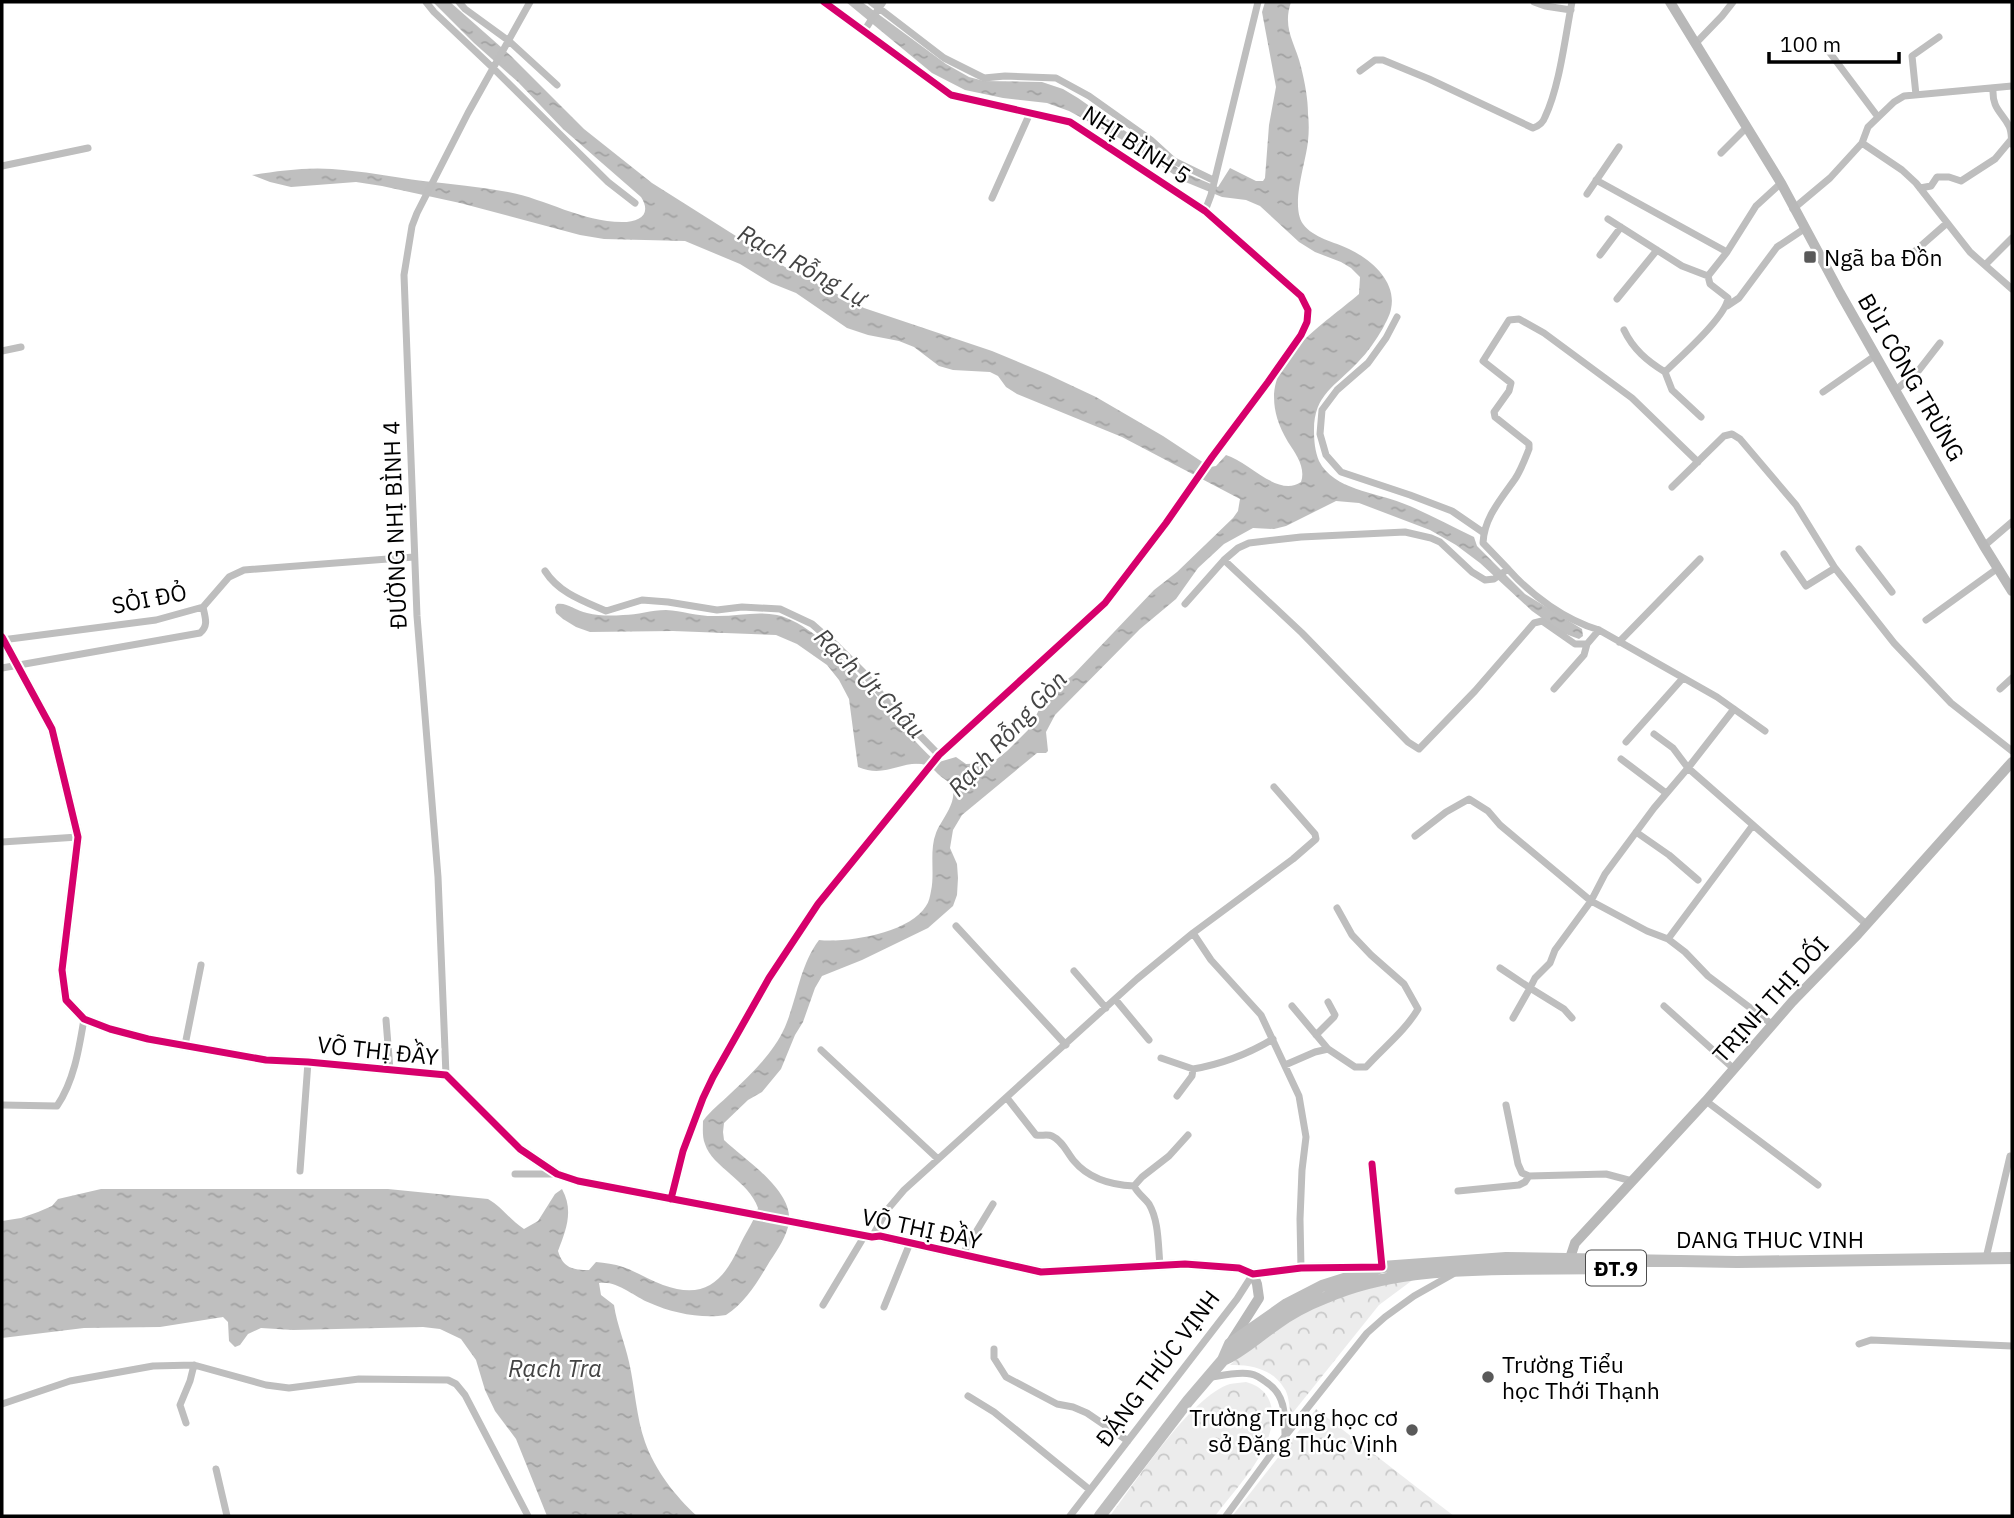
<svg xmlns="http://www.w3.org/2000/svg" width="2014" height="1518" font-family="'IBM Plex Sans',sans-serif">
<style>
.park{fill:url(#park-crowns)}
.water{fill:url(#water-ripples)}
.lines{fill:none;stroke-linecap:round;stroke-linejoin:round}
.street{stroke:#bebebe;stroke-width:7}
.secondary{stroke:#b8b8b8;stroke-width:10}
.primary{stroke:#bebebe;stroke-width:12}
.cycleway-casing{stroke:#fff;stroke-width:11}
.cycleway{stroke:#d6006c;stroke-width:7}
.poi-dot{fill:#595959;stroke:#fff;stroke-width:2.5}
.labels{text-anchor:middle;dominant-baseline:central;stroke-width:5;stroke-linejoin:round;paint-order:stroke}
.shield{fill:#fff;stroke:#4c4c4c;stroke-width:2}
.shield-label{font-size:21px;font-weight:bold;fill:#000}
.street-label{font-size:23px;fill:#000;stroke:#fff}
.poi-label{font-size:23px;fill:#000;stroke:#fff;text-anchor:start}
.water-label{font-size:24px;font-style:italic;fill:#444;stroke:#fff}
</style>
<defs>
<pattern id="park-crowns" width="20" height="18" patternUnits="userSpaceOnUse" patternTransform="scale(1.75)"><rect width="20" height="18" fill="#ececec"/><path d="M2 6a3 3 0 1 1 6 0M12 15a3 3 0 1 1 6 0" fill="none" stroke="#c9c9c9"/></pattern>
<pattern id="water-ripples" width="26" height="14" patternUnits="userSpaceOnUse" patternTransform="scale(1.75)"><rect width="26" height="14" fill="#bfbfbf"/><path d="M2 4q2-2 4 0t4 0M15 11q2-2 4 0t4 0" fill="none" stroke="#a2a2a2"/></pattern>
</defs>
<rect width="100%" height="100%" fill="#fff"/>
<path class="park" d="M1414,1279L1379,1305L1291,1415C1289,1407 1289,1394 1284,1388C1273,1369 1250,1364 1230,1365L1241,1355L1318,1302L1364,1286Z
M1246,1382C1283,1392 1275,1432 1258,1459C1246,1479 1229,1497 1215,1516H1110C1136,1482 1191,1396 1230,1384C1234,1383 1241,1383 1246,1382Z
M1316,1409L1437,1503L1454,1516L1233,1515Z"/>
<path class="water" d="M433,2H450L511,56L584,129L652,183L785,267L864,308L992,351L1047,374L1096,397L1163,436L1210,467L1216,466L1226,455C1248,461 1278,498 1301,482C1306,468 1296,454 1288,442C1245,370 1311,335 1359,294L1360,277L1351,268L1341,262L1315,252L1299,242L1260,206L1246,200L1222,197L1183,181L1130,144L1069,111L1047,103L1003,98L965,90L932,73L846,2H862L946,64L969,77L984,81L1042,82L1063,89L1078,98L1185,173L1218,187L1230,168L1256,181H1263L1265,178L1269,125L1276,87L1262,12L1265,2H1291C1282,29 1295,42 1301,67C1305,83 1308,99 1308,114C1309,123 1309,132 1308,141C1306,163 1290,205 1303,224C1313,238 1335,242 1349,249C1372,260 1397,282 1391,309C1390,315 1386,322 1383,328C1376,340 1368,352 1358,362C1336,386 1314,394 1314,430C1314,441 1315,451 1319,461C1334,490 1375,492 1402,503C1426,512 1450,526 1474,537L1477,546L1525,594L1582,629L1583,636L1579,639L1563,633L1532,611L1480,563L1456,545L1430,530L1359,503L1336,501L1286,526L1274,529L1253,528L1224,544L1198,568L1176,599L1140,629L1055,715L1046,732L1048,751L1046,753H1037L962,815L953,830L950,848L957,864L958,878L957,895L953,906L928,928L862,960L822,976L815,988L803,1022L795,1035L781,1069L762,1092L748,1100L724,1123L723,1132L724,1140C745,1160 793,1190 789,1222C787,1236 778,1249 770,1261C758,1281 746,1302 726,1315C702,1319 672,1313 650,1303C633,1296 617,1280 599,1283L601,1295L614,1305C617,1325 625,1343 629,1362C635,1388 636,1416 645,1442C655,1470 675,1496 697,1516H547L516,1439L495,1411L485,1390L476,1360L461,1339L440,1329L423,1327L293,1330L261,1328L248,1334L240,1345L235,1347L229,1341L228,1322L223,1317L160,1327L84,1328L2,1338V1221L21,1218L38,1212L52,1206L58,1199L101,1189H388L488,1199C502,1207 510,1220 524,1229L538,1221L555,1194L562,1189C574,1211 566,1230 558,1251C563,1268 573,1270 589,1270L596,1262C605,1263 614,1264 623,1267C637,1272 649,1280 663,1285C704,1300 723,1282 739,1247C745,1233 754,1222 758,1208C749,1181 712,1167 705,1144C702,1137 703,1128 703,1121C711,1110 721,1103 730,1094C751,1074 773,1054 785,1027C797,999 800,965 819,940C847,943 910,933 926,906C929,902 930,896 931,891C935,873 929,851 936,833C941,820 961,799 950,784C947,780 942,778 938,774C934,770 931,766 926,765C903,759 886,779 858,767L849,699L839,680L827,665L797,644L776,635L673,631L590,632L576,627L563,619L556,613L555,607L557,604C567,602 576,611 587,613C599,616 611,616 623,615C638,615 651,610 666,610C683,611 700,617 718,616C738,616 757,611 777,615C830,627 891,720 932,758L939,762L956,757L966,764L986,763L997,759L1007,751L1029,729L1041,706L1056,688L1073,675L1154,590L1177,572L1233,518L1238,511L1240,499L1122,437L1017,394L1006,387L998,376L990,372L953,370L939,366L914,347L899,341L868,335L847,328L796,293L771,283L740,264L685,241L604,239L580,235L460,203L382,186L356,182L291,187L270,182L252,175C278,171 306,167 332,169C362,171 393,177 423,181C451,184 480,187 508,192C546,199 582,222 622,222C640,222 652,214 641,197L563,129L518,82L474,43Z"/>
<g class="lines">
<path class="street" d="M426,2L434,12L493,68L608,182L635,203
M459,2L465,9L509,41L557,85
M871,2L944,58L984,78L1005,76L1056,78L1089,96L1151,140L1174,161L1213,180
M1534,2L1545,6L1571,10
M864,31L883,2
M1695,44L1722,16L1733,2
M1827,49L1878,117
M1360,71L1375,60H1383L1429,79L1533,128C1539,126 1543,123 1545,117C1560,85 1565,37 1572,2
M1993,88C1992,109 2001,111 2009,126C2012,132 2011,139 2012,144
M1916,95L1912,56L1939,37
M1862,143L1902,170L1916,183L1970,252L2012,289
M1721,153L1746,128
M2,166L88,148
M1596,180L1727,252
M1920,188L1931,186L1937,177H1949L1961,181L1995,159L2010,141
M1587,194L1619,147
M992,198L1030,113
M1793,209L1830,178L1862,143L1868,127L1894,102L1904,96L2012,86
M1205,211L1211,195L1258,2
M1608,219L1682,266L1708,276
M1600,255L1621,227
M1906,259L1947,223
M1985,265L2012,238
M1617,299L1657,250
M1727,306L1739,298L1777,247L1804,229
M1397,317L1386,338L1368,363L1337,390L1322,410L1320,434L1326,455L1341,472L1410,495L1452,511L1484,533
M1624,330C1633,349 1647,361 1665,372C1680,357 1726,317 1728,298L1710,284L1708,276L1727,252L1756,206L1781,183
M2,351L21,347
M1665,372L1672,390L1701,417
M1896,390L1919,370L1940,343
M1823,392L1876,355
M1672,487L1724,436L1732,434L1740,439L1796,505L1835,568L1894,643L1951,703L2012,751
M1984,546L2012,522
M1859,549L1892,592
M1784,554L1806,586L1835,568
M1224,560L1302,633L1408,742L1419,749L1475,691L1534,623L1542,621L1575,644H1587L1599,630
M1508,569L1483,543C1484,518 1501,499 1515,479C1521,470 1525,459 1529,449V444L1495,417L1494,412L1509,391L1511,383L1483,361L1509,320L1519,319L1544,333L1632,398L1698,462
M545,571C559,593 583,601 606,611L642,600L668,602L717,610L742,607L780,609L812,624L837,646L863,672L888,703L939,755
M1185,604L1224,560L1238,548L1249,543L1301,537L1405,532L1431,538L1440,542L1472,572L1485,580L1494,579L1508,569C1532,596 1565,620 1599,630L1717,697L1765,731
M1926,620L1998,568
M2,640L156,620L203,607L229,577L244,570L414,557
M1619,642L1700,559
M2,668L200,633C209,626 205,617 203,607
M1554,689L1584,655L1587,644
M2000,689L2012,678
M1654,734L1673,748L1688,768L1866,924
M1626,742L1683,678
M1621,759L1666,793
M1636,832L1669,855L1698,880
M1415,836L1446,812L1469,799L1488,811L1500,825L1591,901L1647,931L1668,939L1685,952L1708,976L1773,1025
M2,842L78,837
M956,926L1066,1045
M1193,933L1211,960L1261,1015L1299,1096L1306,1137L1302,1170L1300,1219L1301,1268
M1668,939L1753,825
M1500,968L1530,988L1513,1018
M1074,971L1106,1008
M1115,999L1149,1040
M1292,1006L1328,1049
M1664,1006L1734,1069
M1572,1018L1564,1009L1530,988L1535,978L1550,963L1555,950L1591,901L1605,874L1654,808L1688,768L1734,709
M386,1020L390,1070
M1316,1035L1334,1017L1335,1015L1328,1002
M185,1045L201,965
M821,1050L938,1159
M1161,1058L1193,1069
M1285,1065L1315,1052L1328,1049L1355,1067H1366C1383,1048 1405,1031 1418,1009L1404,984L1371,955L1352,935L1337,908
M446,1075L438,877L417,616L404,275L412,226L417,213L468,113L530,2
M1177,1096L1192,1076L1193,1069C1222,1064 1248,1054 1273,1039
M1007,1098L1036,1135C1041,1136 1048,1134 1052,1136C1063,1141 1067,1153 1074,1161C1089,1179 1112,1185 1134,1186
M1706,1101L1818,1185
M2,1105L57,1106C74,1081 79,1049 84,1019
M1506,1105L1518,1164L1522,1173L1529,1176L1606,1174L1632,1181
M1372,1164L1382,1267
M300,1171L308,1062
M515,1174H556
M1458,1191L1519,1185L1525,1182L1529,1176
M671,1199L683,1151L703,1098L713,1077L769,978L818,904L939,755L1105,603L1166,523L1212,457L1268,382L1301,335L1307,322L1308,310L1301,296L1205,211L1070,122L951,95L824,2
M872,1237L887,1210L904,1190L1137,979L1193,933L1293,859L1316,839L1315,834L1274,787
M962,1255L993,1204
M1986,1258L2010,1156
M1160,1265C1158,1245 1159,1221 1149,1204C1144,1197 1138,1194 1134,1186L1142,1177L1169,1156L1188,1135
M823,1305L865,1235
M884,1307L910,1243
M1859,1344L1871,1340L2012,1346
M994,1349V1358L1006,1377L1057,1404L1073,1407L1087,1413L1128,1441
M1207,1378C1220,1376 1238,1371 1251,1374C1256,1375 1262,1379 1266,1382C1285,1394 1285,1413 1285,1435
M968,1396L994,1412L1090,1490
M2,1404L70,1381L153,1366L194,1365L266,1385L289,1388L359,1379L448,1380L456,1384L465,1395L528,1516
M186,1423L180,1405L190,1381L194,1365
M216,1469L227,1516
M1070,1516L1237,1299L1253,1274
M1226,1516L1278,1445L1367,1333L1385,1317L1414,1296L1453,1274"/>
<path class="secondary" d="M1670,2L1781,183L1840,293L1950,487L1984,546L2012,591
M2,637L52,729L78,837L62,970L66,1000L84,1019L110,1029L148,1039L266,1060L308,1062L446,1075L520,1149L557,1174L578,1181L872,1237L880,1236L1041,1272L1185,1264L1239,1268L1253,1274L1301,1268L1375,1267
M1568,1264L1575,1243L1706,1101L1792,1002L1858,934L2012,762
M1231,1342L1259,1298L1257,1284L1253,1274"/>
<path class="primary" d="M1223,1360C1243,1351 1257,1337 1275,1325C1291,1313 1309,1304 1327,1297C1383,1273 1445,1270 1505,1269C1546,1269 1587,1268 1627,1268
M1100,1516L1188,1401L1223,1360L1230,1344L1287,1304L1322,1286L1382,1267L1506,1258L1737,1262L2012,1258"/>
<g class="cycleway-casing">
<path id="cycleway" d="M2,637L52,729L78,837L62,970L66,1000L84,1019L110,1029L148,1039L266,1060L308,1062L446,1075L520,1149L557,1174L578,1181L872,1237L880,1236L1041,1272L1185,1264L1239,1268L1253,1274L1301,1268L1382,1267L1372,1164
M671,1199L683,1151L703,1098L713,1077L769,978L818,904L939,755L1105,603L1166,523L1212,457L1268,382L1301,335L1307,322L1308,310L1301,296L1205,211L1070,122L951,95L824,2"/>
</g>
<use href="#cycleway" class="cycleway"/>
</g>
<g class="poi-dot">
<rect x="1803" y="250" width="14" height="14" rx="3.5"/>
<circle cx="1488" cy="1377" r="7"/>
<circle cx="1412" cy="1430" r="7"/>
</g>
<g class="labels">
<rect class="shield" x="1586" y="1250.5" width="60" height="35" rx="5"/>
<g class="shield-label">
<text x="1616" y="1268">ĐT.9</text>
</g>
<g class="street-label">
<text transform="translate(1137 144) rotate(33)">NHỊ BÌNH 5</text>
<text transform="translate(1912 377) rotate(60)">BÙI CÔNG TRỪNG</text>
<text transform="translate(394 525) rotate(-92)">ĐƯỜNG NHỊ BÌNH 4</text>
<text transform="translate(149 598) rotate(-11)">SỎI ĐỎ</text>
<text transform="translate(1770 999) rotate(-48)">TRỊNH THỊ DỐI</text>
<text transform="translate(378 1050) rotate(6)">VÕ THỊ ĐẦY</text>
<text transform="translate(922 1228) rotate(12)">VÕ THỊ ĐẦY</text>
<text x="1770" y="1239">DANG THUC VINH</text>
<text transform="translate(1157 1368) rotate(-53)">ĐẶNG THÚC VỊNH</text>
</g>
<g class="poi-label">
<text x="1824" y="257">Ngã ba Đồn</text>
<text x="1502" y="1364">Trường Tiểu<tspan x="1502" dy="26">học Thới Thạnh</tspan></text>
<text x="1398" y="1417" text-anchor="end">Trường Trung học cơ<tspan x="1398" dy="26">sở Đặng Thúc Vịnh</tspan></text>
</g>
<g class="water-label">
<text transform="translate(803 265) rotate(29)">Rạch Rỗng Lự</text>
<text transform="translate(870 683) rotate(45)">Rạch Út Châu</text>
<text transform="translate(1007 733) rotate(-47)">Rạch Rỗng Gòn</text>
<text x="555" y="1368">Rạch Tra</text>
</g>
</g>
<rect width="2014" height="1518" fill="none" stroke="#000000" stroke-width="7"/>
<path d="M1769 52v10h130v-10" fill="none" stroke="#000000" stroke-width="3.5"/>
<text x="1780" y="52" font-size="21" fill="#000000" stroke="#ffffff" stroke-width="5" paint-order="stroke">100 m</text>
</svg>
